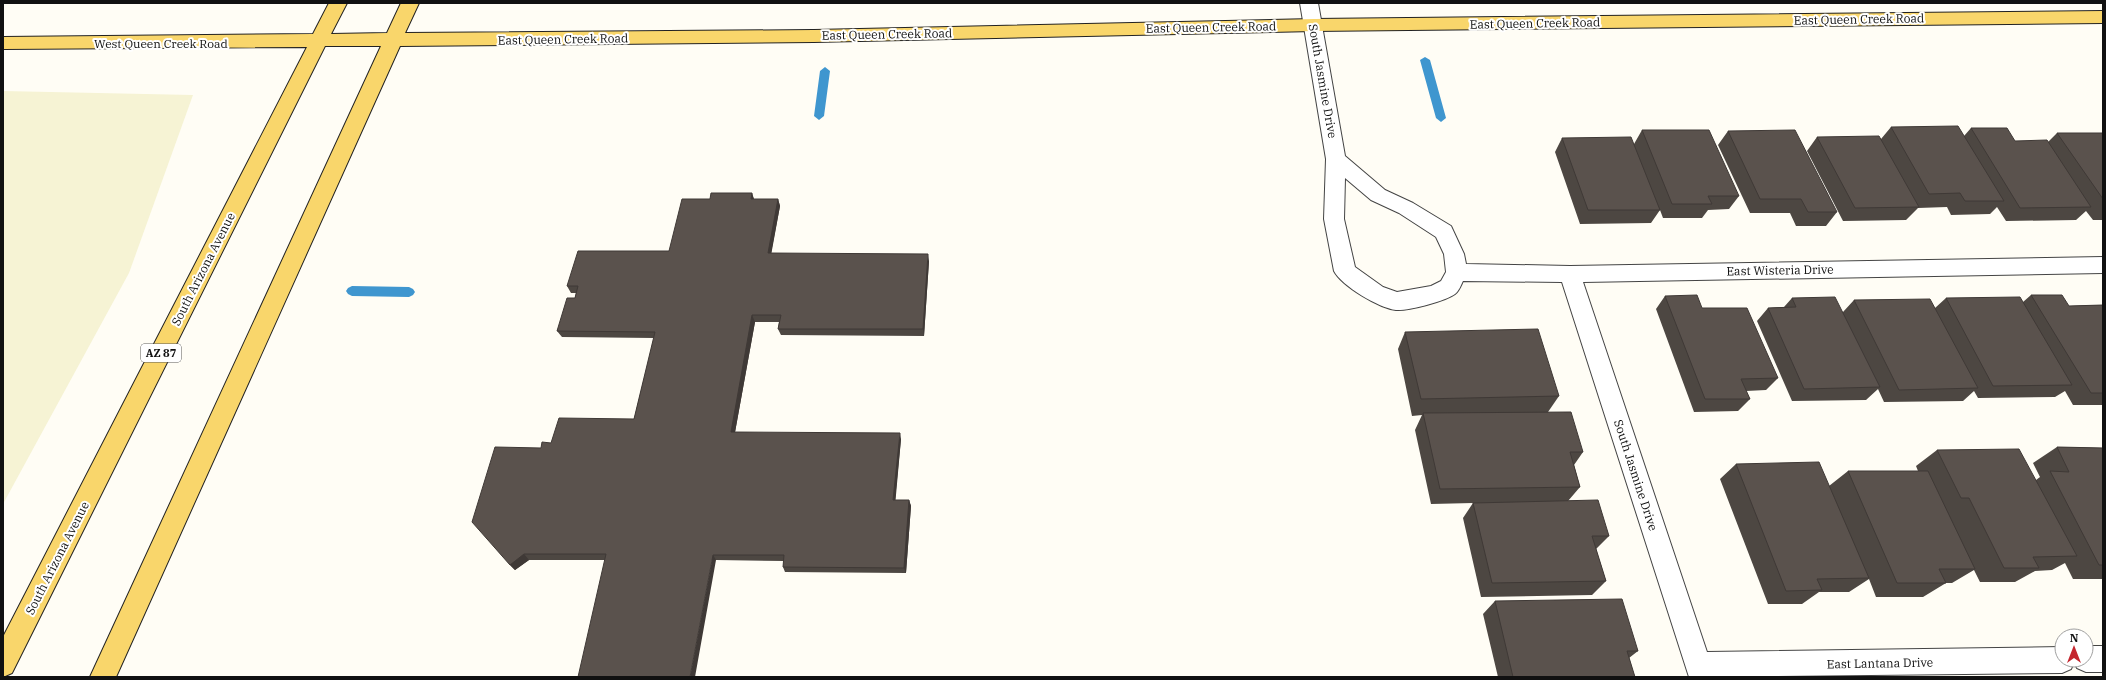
<svg xmlns="http://www.w3.org/2000/svg" width="2106" height="680" font-family="'IBM Plex Serif',serif">
<style>
.farmland{fill:#f6f3d4}
.lines{fill:none;stroke-linecap:round;stroke-linejoin:round}
.stream{fill:#3f96cf;fill-rule:evenodd}
.minor-casing{stroke:#444;stroke-width:2}
.major-casing{stroke:#222;stroke-width:2}
.minor{fill:#fff;fill-rule:evenodd}
.major{fill:#f9d66b;fill-rule:evenodd}
.wall{fill:#4d4742}
.shaded-wall{fill:#3f3936}
.building{fill:#5a524d;stroke:#3f3936}
.labels{text-anchor:middle;dominant-baseline:central;stroke-width:4;stroke-linejoin:round;paint-order:stroke}
.shield{fill:#fff;stroke:#585858;stroke-width:1}
.shield-label{font-size:11px;font-weight:bold;fill:#111}
.street-label{font-size:12px;fill:#111;stroke:#fff}
</style>
<rect width="100%" height="100%" fill="#fffdf5"/>
<path class="farmland" d="M3,91L193,95L129,273L3,504Z"/>
<g class="lines">
<path class="stream" d="M1425,57L1430,60L1446,118L1441,122L1436,118L1420,60Z
M825,67L830,71L824,116L819,120L814,116L820,71Z
M352,286L409,287L413,289L415,292L413,295L409,297L352,296L348,294L346,291L348,288Z"/>
<g class="minor-casing">
<path id="minor" d="M1300,3H1318L1345,156L1385,190L1413,203L1451,226L1464,254L1466,264L1570,266L2103,257V273L1583,282L1707,652L2062,647V660H2086V646H2103V672H2086L2077,668L2074,662L2071,669L2062,673L1689,677L1562,282L1463,281C1461,285 1459,291 1455,294C1446,301 1408,311 1396,310C1379,308 1342,286 1334,271L1324,219L1326,159ZM1345,178L1371,200L1399,213L1436,237L1444,254L1446,272L1441,281L1431,286L1397,292L1383,287L1355,267L1344,219Z"/>
</g>
<g class="major-casing">
<path id="major" d="M329,3H347L331,34L387,33L401,3H419L405,33L814,30L1314,19L2103,11V23L1314,31L814,42L400,46L116,677H90L381,46H325L12,673L3,677V637L307,47L3,49V37L313,34Z"/>
</g>
<use href="#minor" class="minor"/>
<use href="#major" class="major"/>
</g>
<path class="wall" d="M1891,127L1964,136L1971,128L2015,141L2048,142L2057,133H2103V220H2093L2086,211L2076,220L2006,221L1997,207L1990,214L1951,215L1947,207L1918,208L1906,220L1843,221L1807,151L1817,137L1881,139Z
M1642,130L1739,196L1729,209L1708,210L1702,218H1663L1660,210L1651,223L1580,224L1555,152L1562,138L1634,144Z
M1728,131L1837,212L1826,226H1796L1790,213H1750L1718,145Z
M752,193L754,199H778L780,206L771,253L929,261L924,336L781,335L778,329L779,322H755L735,432L901,439L895,500H909L911,506L906,573L785,572L783,567L784,561L716,560H529L515,570L510,565L541,448L551,443L634,419L654,338L562,337L557,331L575,298L576,293H571L567,286L669,251L710,199Z
M2031,295L2069,306L2103,305V405H2073L2065,391L2055,397L1978,398L1974,391L1963,401L1884,402L1878,389L1866,400L1792,401L1757,321L1768,308L1784,307L1792,298L1843,312L1854,300L1935,308L1946,298L2023,302Z
M1665,296L1702,308L1778,378L1766,390L1746,391L1750,399L1738,411L1694,412L1656,309Z
M1405,332L1559,396L1548,412L1583,452L1574,465L1580,487L1568,501L1609,536L1596,549L1606,581L1592,595L1481,597L1463,518L1473,503L1431,504L1415,430L1422,415L1412,416L1398,349Z
M2057,447L2103,448V579H2073L2065,563L2052,570L2035,571L2015,582H1980L1974,570L1952,583H1946L1923,597H1876L1869,579L1849,592H1819L1802,604H1768L1720,479L1736,464L1829,486L1848,471H1918L1916,466L1937,450L2036,480L2040,477L2033,463Z
M1495,601L1638,651L1629,658L1635,677H1498L1483,614Z"/>
<path class="shaded-wall" d="M752,193L754,200L751,199Z
M778,199L780,206L770,261L768,253Z
M928,254L929,261L924,336L923,329Z
M752,315L755,322L734,438L731,432Z
M900,433L901,439L895,506L893,500Z
M909,500L911,506L906,573L904,568Z
M524,554L529,560L515,570L510,565Z
M713,555L716,560L695,677H690Z"/>
<path class="building" d="M1958,126L2004,201H1965L1960,193L1929,194L1891,127Z
M1971,128H2007L2015,141L2047,140L2091,207L2020,208Z
M1642,130H1709L1739,196H1708L1712,204H1672Z
M1795,130L1837,212H1808L1801,199H1760L1728,131Z
M2057,133H2103V199Z
M1879,136L1919,207L1855,208L1817,137Z
M1631,137L1660,210H1588L1562,138Z
M711,193H752L751,199H778L768,253L928,254L923,329H778L781,315H752L731,432L900,433L893,500H909L904,568L783,567L784,555H713L690,677H578L606,554H524L510,565L472,522L495,447L541,448L542,442L551,443L559,418L634,419L655,332L557,331L567,298H575L578,286H567L578,251H669L682,199H710Z
M1697,295L1702,308H1747L1778,378L1741,379L1750,399H1705L1665,296Z
M2031,295H2062L2069,306L2103,305V393H2091Z
M1835,297L1880,387L1804,389L1768,308L1796,307L1792,298Z
M2020,297L2072,385L1993,386L1946,298Z
M1930,299L1978,388L1899,390L1854,300Z
M1538,329L1559,396L1421,399L1405,332Z
M1571,412L1583,452H1570L1580,487L1440,489L1423,413Z
M2057,447L2103,448V565H2099L2050,471L2069,472Z
M2019,449L2077,556L2033,557L2039,568H2004L1969,498H1961L1937,450Z
M1819,462L1869,578L1817,579L1822,590L1786,591L1736,464Z
M1848,471H1928L1975,569H1939L1946,583H1897Z
M1598,500L1609,536H1592L1606,581L1492,583L1473,503Z
M1622,599L1638,651H1627L1635,677H1513L1495,601Z"/>
<g class="labels">
<rect class="shield" x="141" y="344" width="40" height="18" rx="3"/>
<g class="shield-label">
<text x="161" y="353">AZ 87</text>
</g>
<g class="street-label">
<text transform="translate(1859 19) rotate(-1)">East Queen Creek Road</text>
<text transform="translate(1535 23) rotate(-1)">East Queen Creek Road</text>
<text transform="translate(1211 27) rotate(-1)">East Queen Creek Road</text>
<text transform="translate(887 34) rotate(-1)">East Queen Creek Road</text>
<text transform="translate(563 39) rotate(-1)">East Queen Creek Road</text>
<text x="161" y="43">West Queen Creek Road</text>
<text transform="translate(1323 81) rotate(80)">South Jasmine Drive</text>
<text transform="translate(203 269) rotate(-63)">South Arizona Avenue</text>
<text transform="translate(1780 270) rotate(-1)">East Wisteria Drive</text>
<text transform="translate(1636 475) rotate(72)">South Jasmine Drive</text>
<text transform="translate(57 558) rotate(-63)">South Arizona Avenue</text>
<text transform="translate(1880 663) rotate(-1)">East Lantana Drive</text>
</g>
</g>
<rect width="2106" height="680" fill="none" stroke="#111111" stroke-width="8"/>
<g transform="translate(2074 648)"><circle r="19" fill="#ffffff" stroke="#a0a0a0"/>
<path d="M0-3L7 15L0 10L-7 15Z" fill="#c4262e"/>
<text y="-6" font-size="11" font-weight="bold" text-anchor="middle" fill="#111111">N</text>
</g>
</svg>
